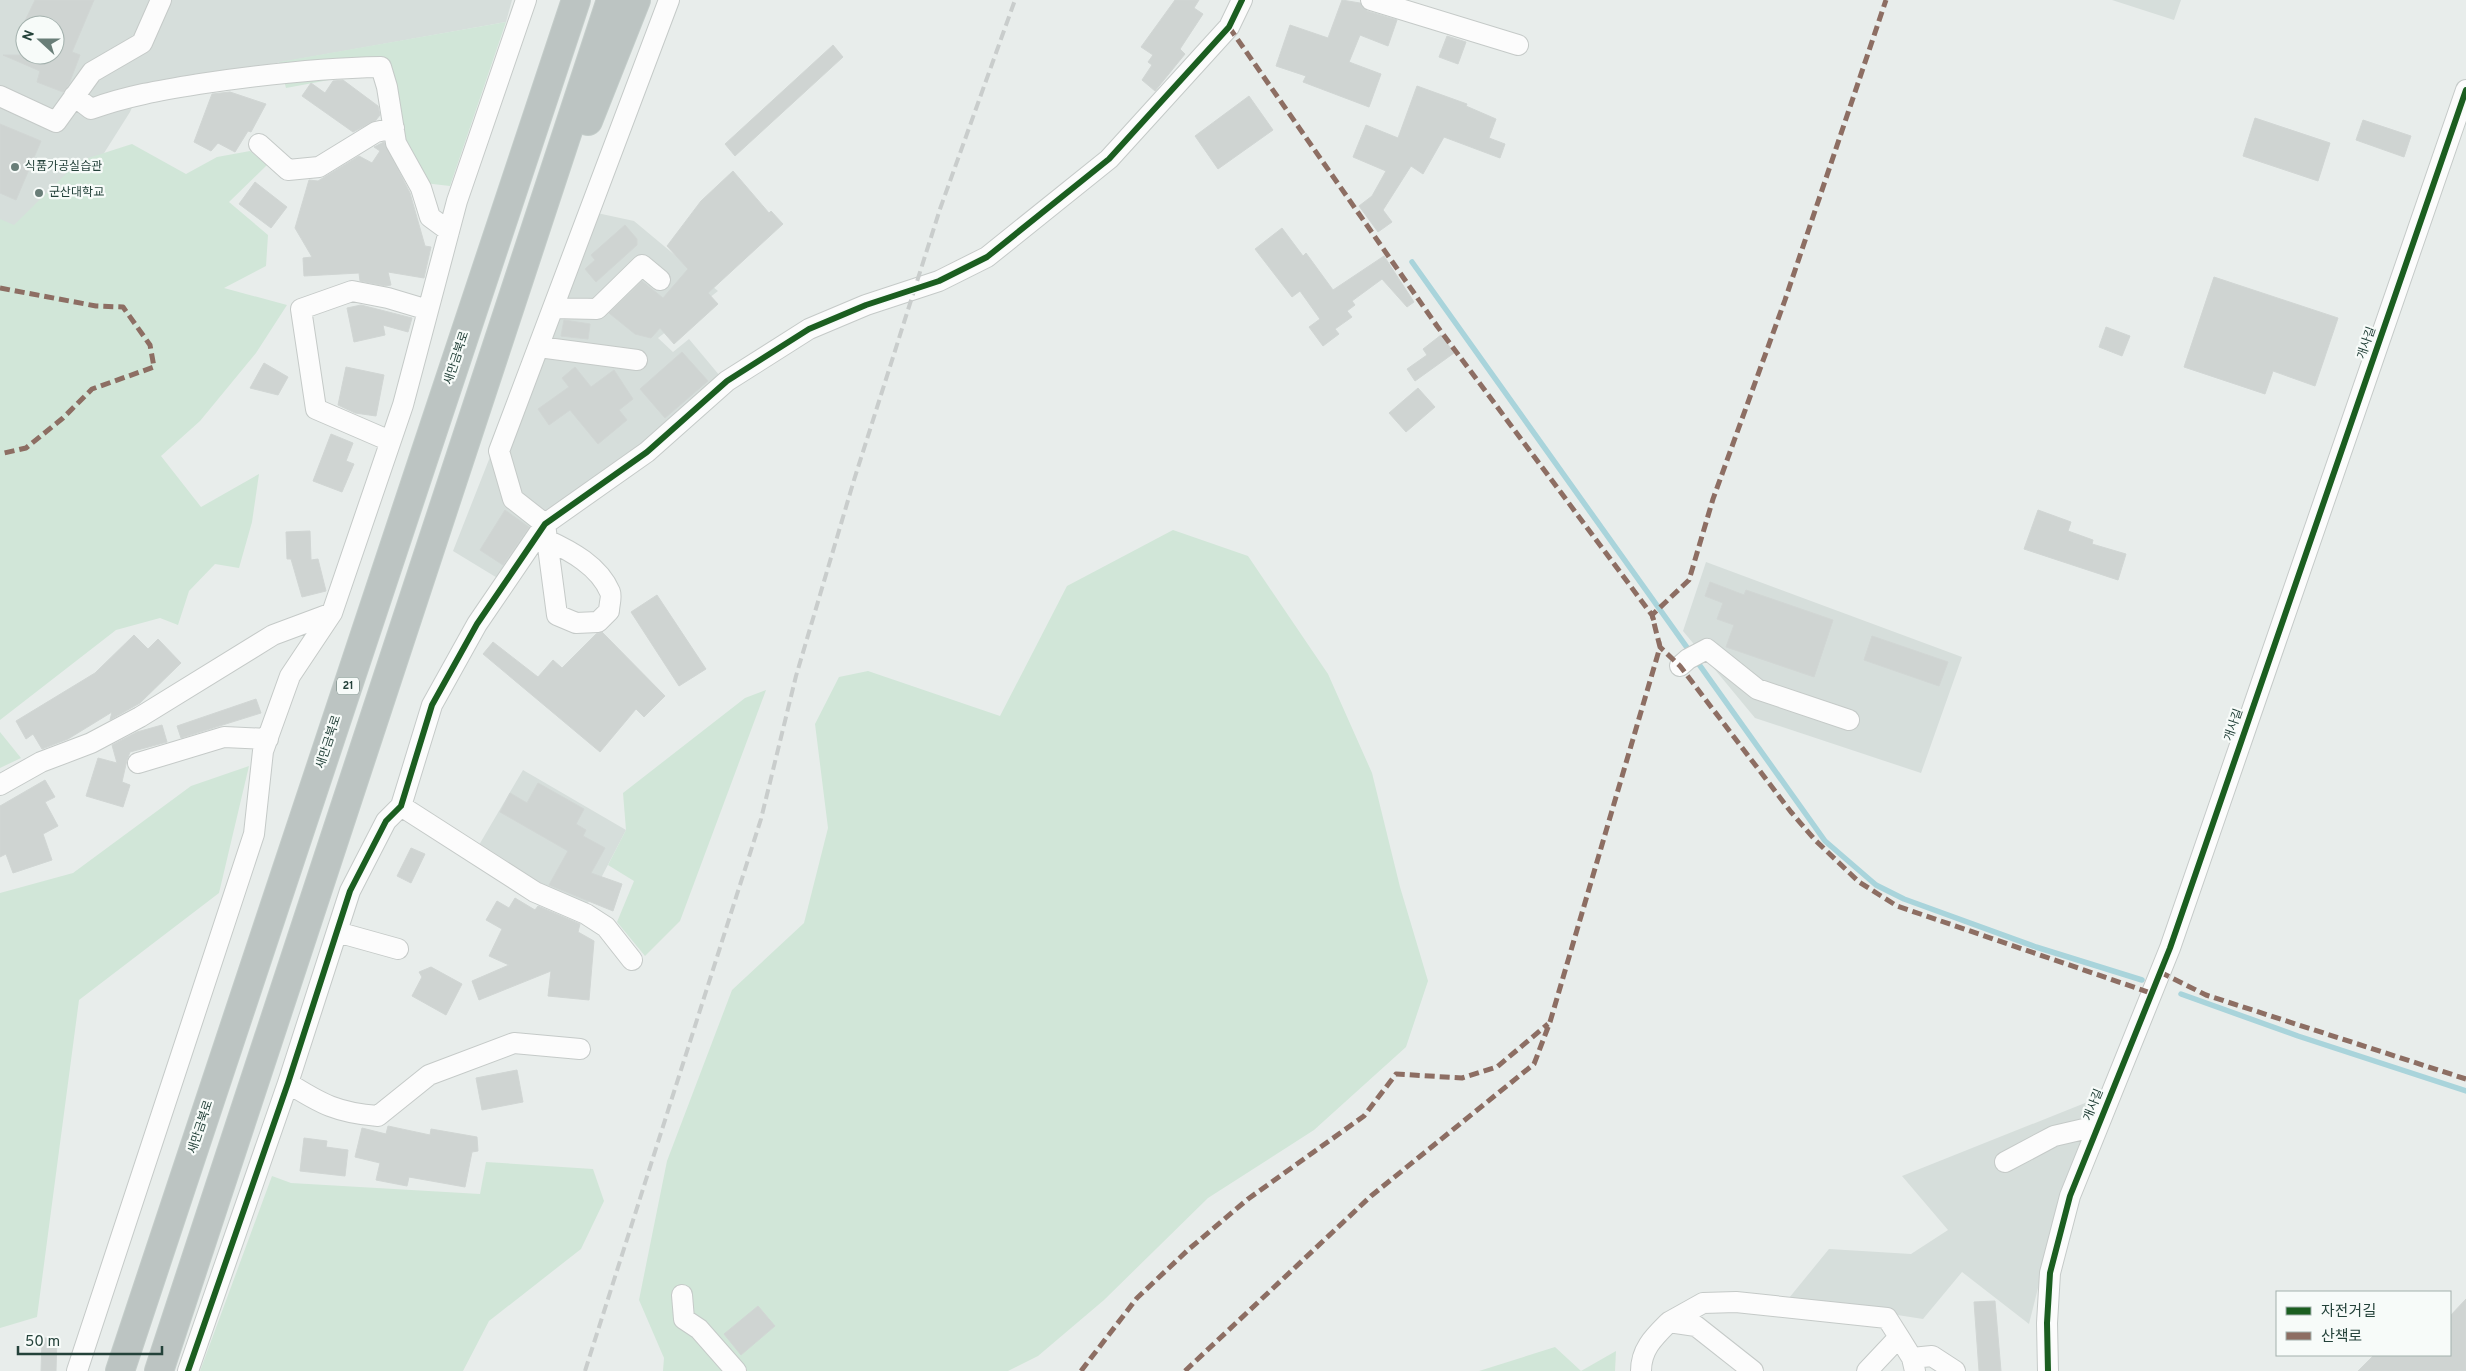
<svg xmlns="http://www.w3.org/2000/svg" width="2466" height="1371" font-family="Overpass,'Noto Sans KR',sans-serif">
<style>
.built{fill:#d6dedb;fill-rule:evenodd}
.green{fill:#d1e6d8}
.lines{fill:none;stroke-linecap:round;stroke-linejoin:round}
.stream{stroke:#a9d4db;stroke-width:5.5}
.building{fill:#cfd4d2;stroke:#d1d6d4}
.minor-casing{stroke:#c5cac8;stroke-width:22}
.highway-casing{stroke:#c3ccc9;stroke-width:30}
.minor{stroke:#fcfcfc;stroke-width:20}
.highway{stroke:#bcc4c2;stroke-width:28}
.rail{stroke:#c9cdcc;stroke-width:4;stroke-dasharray:10 5;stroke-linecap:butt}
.quiet{stroke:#8d6e63;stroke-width:5;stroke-dasharray:10 5;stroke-linecap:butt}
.cycleway-casing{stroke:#f7fbf9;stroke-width:9}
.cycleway{stroke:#1b5e20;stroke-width:6}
.poi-dot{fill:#697e78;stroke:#f7fbf9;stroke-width:2}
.labels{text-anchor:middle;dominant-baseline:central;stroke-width:4.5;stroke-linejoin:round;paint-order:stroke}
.shield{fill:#f7fbf9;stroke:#637a73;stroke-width:1}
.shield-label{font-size:11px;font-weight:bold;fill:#24423a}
.poi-label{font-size:12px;fill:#24423a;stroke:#f7fbf9;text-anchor:start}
.street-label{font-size:12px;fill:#24423a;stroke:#f7fbf9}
</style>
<rect width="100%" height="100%" fill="#e8edeb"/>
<path class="built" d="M0,0H512L506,22L141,87L130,112L27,275L0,300ZM25,25H55V55H25Z
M2112,0H2181L2174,20Z
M597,213L634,221L718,291L658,338L673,352L689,339L720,376L640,445L499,579L453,551L490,457L512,435Z
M1706,562L1962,657L1921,773L1755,718L1683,631Z
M523,770L626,830L587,905L539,885L479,845Z
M2095,1099L2054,1224L2029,1324L1962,1272L1923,1319L1789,1298L1829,1249L1911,1254L1948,1230L1902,1176Z"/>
<path class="green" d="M506,22L450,186L424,183L377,71L286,88L279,62Z
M132,144L186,174L217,157L250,151L267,165L229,202L268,235L266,266L224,288L287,305L256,353L200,421L161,456L201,507L259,474L252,522L239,568L215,564L189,591L178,625L160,618L116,630L0,720V219L14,225L79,161Z
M1173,530L1248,556L1328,674L1372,773L1400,887L1428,981L1406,1047L1314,1130L1208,1198L1104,1300L1038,1356L1008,1371H663L664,1358L639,1300L667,1161L732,990L804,923L828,828L815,724L839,677L868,671L1000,716L1067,586Z
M766,690L680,921L645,956L617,922L634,881L608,865L626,830L623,793L745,698Z
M0,732L21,758L0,768Z
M249,766L219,893L79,1000L37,1317L0,1328V893L73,873L191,786Z
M486,1162L593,1169L604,1201L581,1249L489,1321L463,1371H200L272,1176L291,1183L480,1194Z
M1555,1347L1581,1371L1616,1351L1615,1371H1479Z"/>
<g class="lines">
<path class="stream" d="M1412,262L1825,841L1876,885L1904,899L2036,947L2142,980
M2181,994L2298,1036L2466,1091"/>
</g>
<path class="building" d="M35,0H94L72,52L80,55L69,84L63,92L37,82L40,71L3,55H55V25H23Z
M1175,0H1199L1194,8L1203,14L1180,49L1185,54L1155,91L1142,80L1152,65L1148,62L1153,55L1141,47Z
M1342,0L1360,3L1367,11L1397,20L1388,46L1360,35L1349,62L1381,74L1369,107L1303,82L1306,76L1276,66L1290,25L1328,38Z
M1447,36L1466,42L1458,64L1439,57Z
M833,45L843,57L735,156L725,144Z
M343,80L378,106L380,115L376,120L353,132L302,96L311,83L325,93L333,81Z
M1417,86L1467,104L1466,106L1496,119L1489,138L1505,144L1500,158L1444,137L1423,174L1411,166L1383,210L1392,222L1378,232L1359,206L1372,196L1386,171L1353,157L1366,125L1398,138Z
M230,92L266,104L251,132L248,131L235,152L218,143L211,151L194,142L212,94Z
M1249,96L1273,130L1218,169L1195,136Z
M2255,118L2330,143L2318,181L2243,156Z
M2363,120L2411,136L2404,157L2356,140Z
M0,124L41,141L16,200L0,193Z
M384,142L410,193L425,246L431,247L424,278L388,272L391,285L386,286L360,281L359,273L304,276L303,258L312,257L295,228L309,180L318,181L359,156L372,163L380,151L374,147Z
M733,171L769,213L771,211L783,224L708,293L718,304L674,344L660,328L651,338L635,334L609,313L642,281L663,298L688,269L667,246L701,201Z
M255,182L287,207L271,228L239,204Z
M625,225L637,239V245L596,282L585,269L595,260L591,255Z
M1282,228L1303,256L1306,253L1333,290L1384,256L1414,302L1407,307L1382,279L1352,301L1355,305L1347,311L1352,317L1335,329L1339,334L1323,346L1309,327L1320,319L1300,291L1292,297L1255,249Z
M2214,277L2338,318L2315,386L2273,371L2265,394L2184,367Z
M361,305L412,318L408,332L383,325L385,335L354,342L347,308Z
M564,320L590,324L588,339L561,336Z
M2106,327L2130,336L2122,356L2099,347Z
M1441,335L1454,353L1415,381L1407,369L1427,355L1423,349Z
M682,352L708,381L665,418L640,389Z
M264,363L288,377L278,395L250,388Z
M346,367L384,375L376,416L355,413L338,405Z
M575,367L591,387L614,370L633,399L619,410L627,420L598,444L570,410L549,425L538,409L569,387L562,378Z
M1418,388L1435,407L1406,432L1389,413Z
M331,434L353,443L346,461L354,464L342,492L313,481Z
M505,510L529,527L503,565L480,550Z
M2038,510L2071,522L2068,531L2093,540L2092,544L2126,554L2118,580L2024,549Z
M310,531L311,560L318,559L326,591L302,597L291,559H287L286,532Z
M1710,582L1744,595L1746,590L1833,620L1814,677L1726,647L1734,625L1717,619L1723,603L1705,596Z
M657,595L706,669L679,686L631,612Z
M602,632L665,696L644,717L636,709L600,752L483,654L493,642L538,677L553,660L562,668L596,634Z
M134,635L148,649L158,639L181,663L140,703L110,720L112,712L68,739L42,749L33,734L26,739L16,721L95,673Z
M1872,636L1948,662L1939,686L1864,660Z
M256,699L261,713L181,738L177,726Z
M162,725L167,742L130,752L127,760L122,782L130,785L123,807L86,796L98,758L117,763L112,745L137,732Z
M45,780L55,797L45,802L58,826L43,834L52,860L13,873L6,854L0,857V806Z
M538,783L584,809L576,824L586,830L583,836L605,848L591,873L622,884L613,911L549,885L568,851L500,812L510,793L527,803Z
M411,848L425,854L411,883L397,876Z
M515,898L535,910L538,906L580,924L578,932L594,941L589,1000L548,996L551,971L479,1000L472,981L509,965L489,956L502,929L486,920L497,901L509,908Z
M431,967L462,984L446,1015L412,996L422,977L419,972Z
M517,1070L523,1102L482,1110L476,1078Z
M388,1126L430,1135L431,1129L477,1137L478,1151L472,1152L465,1187L409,1177L407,1186L376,1180L380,1163L355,1157L362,1128L386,1134Z
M304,1138L327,1141L326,1147L348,1150L345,1176L300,1171Z
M2466,1299V1371H2358L2374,1355H2450V1316Z
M1995,1301L2001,1371H1979L1974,1302Z
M758,1306L775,1326L741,1355L724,1334Z
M42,1338H57L56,1371H41Z"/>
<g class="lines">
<g class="minor-casing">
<path id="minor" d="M1371,0L1518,45
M0,96L56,122L92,72L142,43L161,0
M74,96L91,109C126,96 162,90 199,84C259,75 320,68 381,67L387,87L396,143L421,188L430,217L449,231
M259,144L288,170L319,167L376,132L394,128
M554,308L597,309L642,265L660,280
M539,347L637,360
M390,441L316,409L301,309L352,291L388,298L428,310
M547,540C571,551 599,566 610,592C612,597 609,605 609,611L598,622L576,623L557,615L545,524L513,499L499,451L669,0
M1680,666L1688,659L1707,649L1757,689L1849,720
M138,763L224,737L268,739
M0,785L41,762L91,743L140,717L273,635L332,613
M401,806L535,892L586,914L606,927L632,960
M337,932L398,949
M288,1083C321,1104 338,1113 378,1116L429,1075L514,1043L580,1049
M2005,1162L2054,1136L2097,1126
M682,1295L684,1319L699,1329L736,1371
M1669,1322L1703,1303L1736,1302L1887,1318L1899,1337
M77,1371L254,834L263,751L290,676L332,613L403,405L457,201L526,0
M188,1371L288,1083L350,891L386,821L401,806L432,705L477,624L545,524L647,452L727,381L809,329L866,305L939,281L987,257L1109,159L1229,27L1242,0
M1641,1371C1641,1349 1654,1337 1669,1322L1696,1326L1753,1371
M1867,1371L1899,1337L1912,1358
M1915,1371L1912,1358L1932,1356L1955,1371
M2048,1371L2047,1323L2050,1273L2070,1196L2170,948L2466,90"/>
</g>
<g class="highway-casing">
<path id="highway" d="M588,121L636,0
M120,1371L576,0
M159,1371L611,0"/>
</g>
<use href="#minor" class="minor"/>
<use href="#highway" class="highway"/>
<path class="rail" d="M585,1371L761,819L796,676L854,480L940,209L1015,0"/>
<path class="quiet" d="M1229,27L1437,326L1652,615L1654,621
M0,288L96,306L123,307L150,345L154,367L92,389L63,418L26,448L0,454
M1659,642L1660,647L1680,666L1791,812L1815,840L1859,882L1897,906L2151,993
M2160,972L2206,995L2466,1079
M1081,1371L1137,1298L1189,1249L1248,1199L1364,1116L1396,1074L1462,1078L1497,1067L1548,1024
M1185,1371L1371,1196L1534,1064L1550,1022L1660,647L1652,615L1689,580L1713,499L1785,300L1886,0"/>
<g class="cycleway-casing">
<path id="cycleway" d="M188,1371L288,1083L350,891L386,821L401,806L432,705L477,624L545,524L647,452L727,381L809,329L866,305L939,281L987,257L1109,159L1229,27L1242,0
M2048,1371L2047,1323L2050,1273L2070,1196L2170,948L2466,90"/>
</g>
<use href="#cycleway" class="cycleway"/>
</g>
<g class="poi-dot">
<circle cx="15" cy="167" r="5"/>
<circle cx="39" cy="193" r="5"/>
</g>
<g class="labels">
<rect class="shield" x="337" y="677.5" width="22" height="17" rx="4"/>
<g class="shield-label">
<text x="348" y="686">21</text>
</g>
<g class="poi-label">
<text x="25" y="167">식품가공실습관</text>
<text x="49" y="193">군산대학교</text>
</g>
<g class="street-label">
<text transform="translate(2367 343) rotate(-71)">개사길</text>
<text transform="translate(457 358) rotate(-72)">새만금북로</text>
<text transform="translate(2234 725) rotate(-71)">개사길</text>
<text transform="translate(329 742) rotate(-72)">새만금북로</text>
<text transform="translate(2094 1105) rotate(-68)">개사길</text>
<text transform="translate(201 1127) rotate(-72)">새만금북로</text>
</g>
</g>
<rect x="2276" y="1291" width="175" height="65" fill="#f7fbf9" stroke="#a3b1ad"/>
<rect x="2286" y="1307" width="25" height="8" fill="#1b5e20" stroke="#a3b1ad"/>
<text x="2321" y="1316" font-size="15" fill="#24423a">자전거길</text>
<rect x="2286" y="1332" width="25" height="8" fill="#8d6e63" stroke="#a3b1ad"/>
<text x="2321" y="1341" font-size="15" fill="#24423a">산책로</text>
<g transform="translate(40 40) rotate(291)"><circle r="24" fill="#f7fbf9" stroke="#a3b1ad"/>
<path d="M0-4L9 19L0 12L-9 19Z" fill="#697e78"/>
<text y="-8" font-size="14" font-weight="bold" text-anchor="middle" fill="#24423a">N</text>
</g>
<path d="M18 1346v8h144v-8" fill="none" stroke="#24423a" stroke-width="2.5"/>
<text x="25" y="1346" font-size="15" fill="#24423a" stroke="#f7fbf9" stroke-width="4" paint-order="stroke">50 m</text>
</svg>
